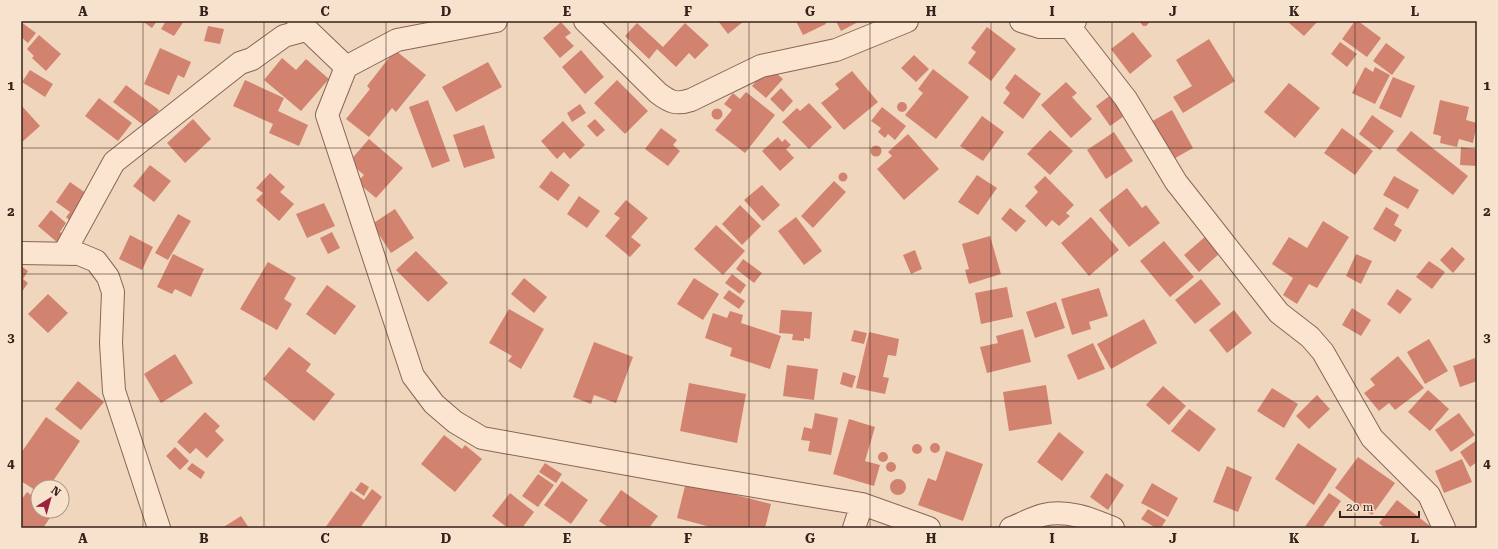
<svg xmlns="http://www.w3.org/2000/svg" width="1498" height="549" font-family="'Roboto Serif',serif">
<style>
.building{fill:#d18370}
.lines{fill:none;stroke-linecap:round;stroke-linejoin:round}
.minor-casing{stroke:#896555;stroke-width:24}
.minor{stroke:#fbe5d0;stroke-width:22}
.grid{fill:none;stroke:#37221b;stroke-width:1;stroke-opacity:0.55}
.neatline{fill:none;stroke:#37221b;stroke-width:1.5}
.grid-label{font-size:13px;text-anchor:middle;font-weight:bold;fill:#37221b}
</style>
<rect width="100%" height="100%" fill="#f0d6bd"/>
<path class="building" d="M142,21H157L152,28Z
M166,21H184L174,36L161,29Z
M718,21H744L728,34Z
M796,21H825L826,24L803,35Z
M836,21H860L841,31Z
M1139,21H1149V23L1146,26H1143Z
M1290,21H1315L1317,22L1304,36L1289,23Z
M1355,21H1358L1381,38L1367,57L1342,39Z
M21,22L36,33L28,43L21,37Z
M561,22L571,33L565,37L574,46L560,58L543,38Z
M637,23L663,47L685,23L709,45L695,59L689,53L676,67L657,49L649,59L625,36Z
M208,26L224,29L220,44L204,41Z
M987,27L1016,49L991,81L968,63L976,52L971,48Z
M1133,32L1152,56L1130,74L1111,49Z
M39,35L61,54L46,71L32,58L34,56L27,49Z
M1209,39L1235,81L1183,113L1173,97L1192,86L1176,60Z
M1340,42L1357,54L1347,67L1331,54Z
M1386,43L1405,57L1392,75L1373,61Z
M160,48L191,62L184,78L178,75L169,95L144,84Z
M395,50L426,75L396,112L392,108L369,137L346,119L370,89L367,86Z
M581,50L604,77L585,94L562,67Z
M914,55L929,69L916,82L901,68Z
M282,58L296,70L306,59L329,79L301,111L264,80Z
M488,62L502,87L456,112L442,87Z
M769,67L783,79L766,98L752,86Z
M1365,67L1373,72L1375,67L1390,75L1375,104L1352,93Z
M933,69L969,97L936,139L905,115L923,93L918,89Z
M30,70L53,84L45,97L22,82Z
M852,71L878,102L844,130L821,103L839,89L835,84Z
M1015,74L1041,94L1023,119L1003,103L1010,93L1005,88Z
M1393,77L1415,86L1401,118L1379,108Z
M245,80L284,98L278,111L308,125L299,146L269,133L273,124L233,106Z
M617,80L648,111L625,134L594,103Z
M1066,82L1077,93L1072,97L1092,119L1071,138L1041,105Z
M1289,83L1320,108L1295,138L1264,112Z
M126,85L159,110L146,127L113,102Z
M781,88L793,101L783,112L770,99Z
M746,92L775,115L745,153L715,130L732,110L724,104L733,93L740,99Z
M1112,94L1127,114L1110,126L1096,106Z
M99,98L132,123L118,141L85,116Z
M428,100L450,161L432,168L409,107Z
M1440,100L1469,107L1466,120L1477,123L1473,143L1459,139L1457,147L1440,143L1441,136L1433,134Z
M897 107a5 5 0 1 1 10 0a5 5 0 1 1-10 0Z
M809,103L832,127L809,149L782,122L797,108L800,111Z
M580,104L586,113L572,122L567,113Z
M21,105L40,126L21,143Z
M882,107L906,126L895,140L888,134L885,138L878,132L881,128L871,121Z
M711.5 114a5.5 5.5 0 1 1 11 0a5.5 5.5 0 1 1-11 0Z
M1172,110L1193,148L1170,161L1149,123Z
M1372,115L1394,131L1380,150L1359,134Z
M982,116L1004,132L983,161L960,146Z
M193,119L211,139L185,163L167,143Z
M595,119L605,130L597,137L587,126Z
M563,121L585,145L570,159L564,152L557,159L541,141Z
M484,125L495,158L464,168L453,135Z
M661,128L677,140L673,145L680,151L668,166L645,149Z
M1342,128L1373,151L1355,175L1324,153Z
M1050,130L1073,151L1050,175L1027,154Z
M1411,131L1468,176L1453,195L1396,150Z
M1114,132L1133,161L1106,179L1087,150Z
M908,134L939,169L904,200L877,169L892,156L888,152Z
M778,137L782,142L785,139L791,145L786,149L794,158L780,171L762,151Z
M369,139L403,168L376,198L357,182L364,175L349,162Z
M870.5 151a5.5 5.5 0 1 1 11 0a5.5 5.5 0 1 1-11 0Z
M1461,147L1477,149V166L1460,165Z
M150,165L171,181L154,202L133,186Z
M551,171L570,185L558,201L539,187Z
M838.5 177a4.5 4.5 0 1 1 9 0a4.5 4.5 0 1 1-9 0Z
M270,173L285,187L280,192L294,204L279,221L256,200L263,193L256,188Z
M977,175L997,188L978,215L958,202Z
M1045,176L1074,205L1066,213L1070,216L1059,226L1052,220L1046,227L1025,206L1038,192L1034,187Z
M1394,176L1419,190L1408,209L1383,195Z
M834,181L846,192L813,228L801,216Z
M70,182L87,194L70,221L66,217L70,212L56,202Z
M762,185L780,205L763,221L744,200Z
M1127,188L1142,208L1146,205L1160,223L1129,247L1099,210Z
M579,196L600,211L587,228L567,214Z
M626,200L648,218L631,237L641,245L630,257L605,236L620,218L614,214Z
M324,203L335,226L307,238L296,214Z
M740,205L761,226L742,245L722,224Z
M1386,207L1399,215L1394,225L1402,230L1395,242L1373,229Z
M1010,208L1026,221L1016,232L1001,219Z
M395,209L414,238L391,253L372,224Z
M51,210L66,223L60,232L64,235L58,243L38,226Z
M178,214L191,221L168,260L155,253Z
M796,217L822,251L804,265L778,231Z
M1091,217L1119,250L1089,276L1061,243Z
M1323,221L1349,237L1317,288L1309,284L1297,304L1283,295L1293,278L1272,264L1289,237L1307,248Z
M716,225L745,251L723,275L694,249Z
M332,232L340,248L328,254L320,238Z
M130,235L153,247L142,270L119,259Z
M990,236L1001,274L969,284L965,270L969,269L962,244Z
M1206,236L1221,252L1199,272L1184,255Z
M1164,241L1194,277L1170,297L1140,261Z
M1452,247L1465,259L1453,273L1440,260Z
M915,250L922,269L911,274L903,255Z
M416,251L448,283L428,302L396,270Z
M173,254L204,269L191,297L175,289L172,294L157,287Z
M1356,254L1372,261L1361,284L1346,276Z
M743,259L762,273L754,283L736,269Z
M1429,261L1445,272L1432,289L1416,277Z
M268,262L296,278L284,299L292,304L277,330L240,309Z
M21,266L28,271L23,279L28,283L21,293Z
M732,274L746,285L740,294L725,283Z
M524,278L547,297L534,313L511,294Z
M694,278L719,294L703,320L677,304Z
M1201,279L1221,304L1195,324L1175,300Z
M327,285L356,306L335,335L306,314Z
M1007,287L1013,317L981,324L975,293Z
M1099,288L1108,316L1089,322L1091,329L1072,335L1061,299Z
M1397,289L1412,299L1400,314L1387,304Z
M729,290L745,301L739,309L723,298Z
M48,294L68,313L48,333L28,314Z
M1056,302L1065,328L1035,338L1026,312Z
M1352,308L1371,320L1361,336L1342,325Z
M509,309L544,329L521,369L508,361L512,356L489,343Z
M781,310L812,312L810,339L804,338V341L792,340L793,334L779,333Z
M1234,310L1252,333L1227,353L1209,330Z
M730,311L743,315L741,323L781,336L770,369L730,356L732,348L705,338L713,313L727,318Z
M1144,319L1157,343L1111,369L1097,344Z
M1023,329L1031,362L987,373L980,347L998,343L996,336Z
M854,330L867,333L864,344L851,341Z
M869,332L899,339L896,356L888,355L883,377L889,378L885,394L856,388Z
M1429,339L1448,371L1425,384L1407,352Z
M594,342L633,357L616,403L594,395L591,404L573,397Z
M1093,343L1105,369L1078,380L1067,355Z
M289,347L311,364L306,371L335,394L314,421L263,379Z
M175,354L193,383L161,403L144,374Z
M1398,356L1424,388L1395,410L1389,403L1379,411L1364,393L1375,385L1370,379Z
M1475,358L1477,364V381L1460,387L1453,366Z
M787,365L818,369L814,400L783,396Z
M843,372L856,376L852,388L840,384Z
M78,381L104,402L81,430L55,409Z
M689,383L746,394L737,443L680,431Z
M1046,385L1052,424L1009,431L1003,392Z
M1163,386L1186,406L1169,425L1146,405Z
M1272,388L1298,404L1284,428L1257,411Z
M1428,390L1449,409L1430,431L1408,412Z
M1317,395L1330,409L1309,429L1296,416Z
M1189,409L1216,429L1199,452L1171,431Z
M205,412L220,426L215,431L224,440L207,458L196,448L190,454L177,442Z
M815,413L838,418L831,455L808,451L810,441L801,440L804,427L812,429Z
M1459,413L1475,435L1451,452L1435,430Z
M46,417L80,441L49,487H38V492L21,481V453Z
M849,419L875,427L865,461L880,465L874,486L833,474Z
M1059,432L1084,452L1062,481L1037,462Z
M444,435L462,449L465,445L482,459L455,492L421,464Z
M1477,440V462L1470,467L1460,452Z
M930 448a5 5 0 1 1 10 0a5 5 0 1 1-10 0Z
M1298,443L1337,469L1314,505L1275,479Z
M912 449a5 5 0 1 1 10 0a5 5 0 1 1-10 0Z
M175,447L189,461L180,470L166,456Z
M946,451L983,464L963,521L918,505L928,478L936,481Z
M878 457a5 5 0 1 1 10 0a5 5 0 1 1-10 0Z
M1358,457L1395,483L1372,515L1335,488Z
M1462,459L1472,482L1444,493L1435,471Z
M886 467a5 5 0 1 1 10 0a5 5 0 1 1-10 0Z
M192,463L205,472L201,479L187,469Z
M545,463L562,474L556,483L539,472Z
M1227,466L1252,477L1238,512L1213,502Z
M1106,473L1124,485L1108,510L1090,497Z
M538,474L554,485L538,507L522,496Z
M890 487a8 8 0 1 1 16 0a8 8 0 1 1-16 0Z
M562,481L588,500L571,524L544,505Z
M361,482L369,487L364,496L355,490Z
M686,482L771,504L765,528H714L677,518Z
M1152,483L1178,498L1168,517L1141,503Z
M372,489L382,497L360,528H325L351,491L364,500Z
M621,490L658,516L649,528H609L599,521Z
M27,492L38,500V511L54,512L43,528H21V500Z
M510,493L534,512L522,528H508L492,516Z
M1329,493L1341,501L1322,528H1304Z
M1397,500L1430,526L1428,528H1385L1379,523Z
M1148,509L1166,520L1161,528H1156L1141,519Z
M241,516L249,528H222Z"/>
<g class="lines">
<g class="minor-casing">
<path id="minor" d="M298,21L346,67
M496,21L397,40L346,67L327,115L413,376L434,404L455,422L482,438L688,475L862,504L929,528
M585,21L658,93C670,102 676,105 691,100L761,66L836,50L907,21
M1021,21L1040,27H1070L1075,21
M1070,27L1126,99L1176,182L1279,313L1310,337L1323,352L1372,438L1429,495L1444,528
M21,253L79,254L96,261L108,277L113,292L111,343L114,391L159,528
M64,253L114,162L240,63L252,59L284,36L306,30
M854,528L862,504
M1011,528C1022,524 1032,518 1043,515C1067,509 1091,519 1113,528"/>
</g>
<use href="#minor" class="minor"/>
</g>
<path class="grid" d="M143,21V528M264,21V528M386,21V528M507,21V528M628,21V528M749,21V528M870,21V528M991,21V528M1112,21V528M1234,21V528M1355,21V528M21,148H1477M21,274H1477M21,401H1477"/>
<rect width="1498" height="549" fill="none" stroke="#f7e2cd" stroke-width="44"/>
<g transform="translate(50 499) rotate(37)"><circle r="19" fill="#f7e2cd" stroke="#aa9586"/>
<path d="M0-3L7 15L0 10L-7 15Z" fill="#9b223d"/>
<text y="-6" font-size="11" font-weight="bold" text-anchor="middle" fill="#37221b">N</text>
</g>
<path d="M1340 511v6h79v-6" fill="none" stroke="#37221b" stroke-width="2"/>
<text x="1346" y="511" font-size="12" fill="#37221b" stroke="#f7e2cd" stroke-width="3" paint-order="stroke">20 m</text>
<rect x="22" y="22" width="1454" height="505" class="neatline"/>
<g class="grid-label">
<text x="83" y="16">A</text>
<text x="204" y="16">B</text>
<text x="325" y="16">C</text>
<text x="446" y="16">D</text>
<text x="567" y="16">E</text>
<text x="688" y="16">F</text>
<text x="810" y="16">G</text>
<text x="931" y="16">H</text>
<text x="1052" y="16">I</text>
<text x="1173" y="16">J</text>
<text x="1294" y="16">K</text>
<text x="1415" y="16">L</text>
<text x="11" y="90">1</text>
<text x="1487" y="90">1</text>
<text x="11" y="216">2</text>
<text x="1487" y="216">2</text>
<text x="11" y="342">3</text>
<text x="1487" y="342">3</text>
<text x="11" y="468">4</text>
<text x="1487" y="468">4</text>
<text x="83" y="543">A</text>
<text x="204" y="543">B</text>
<text x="325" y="543">C</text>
<text x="446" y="543">D</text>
<text x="567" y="543">E</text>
<text x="688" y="543">F</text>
<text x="810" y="543">G</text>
<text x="931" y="543">H</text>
<text x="1052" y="543">I</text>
<text x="1173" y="543">J</text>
<text x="1294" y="543">K</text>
<text x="1415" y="543">L</text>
</g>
</svg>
